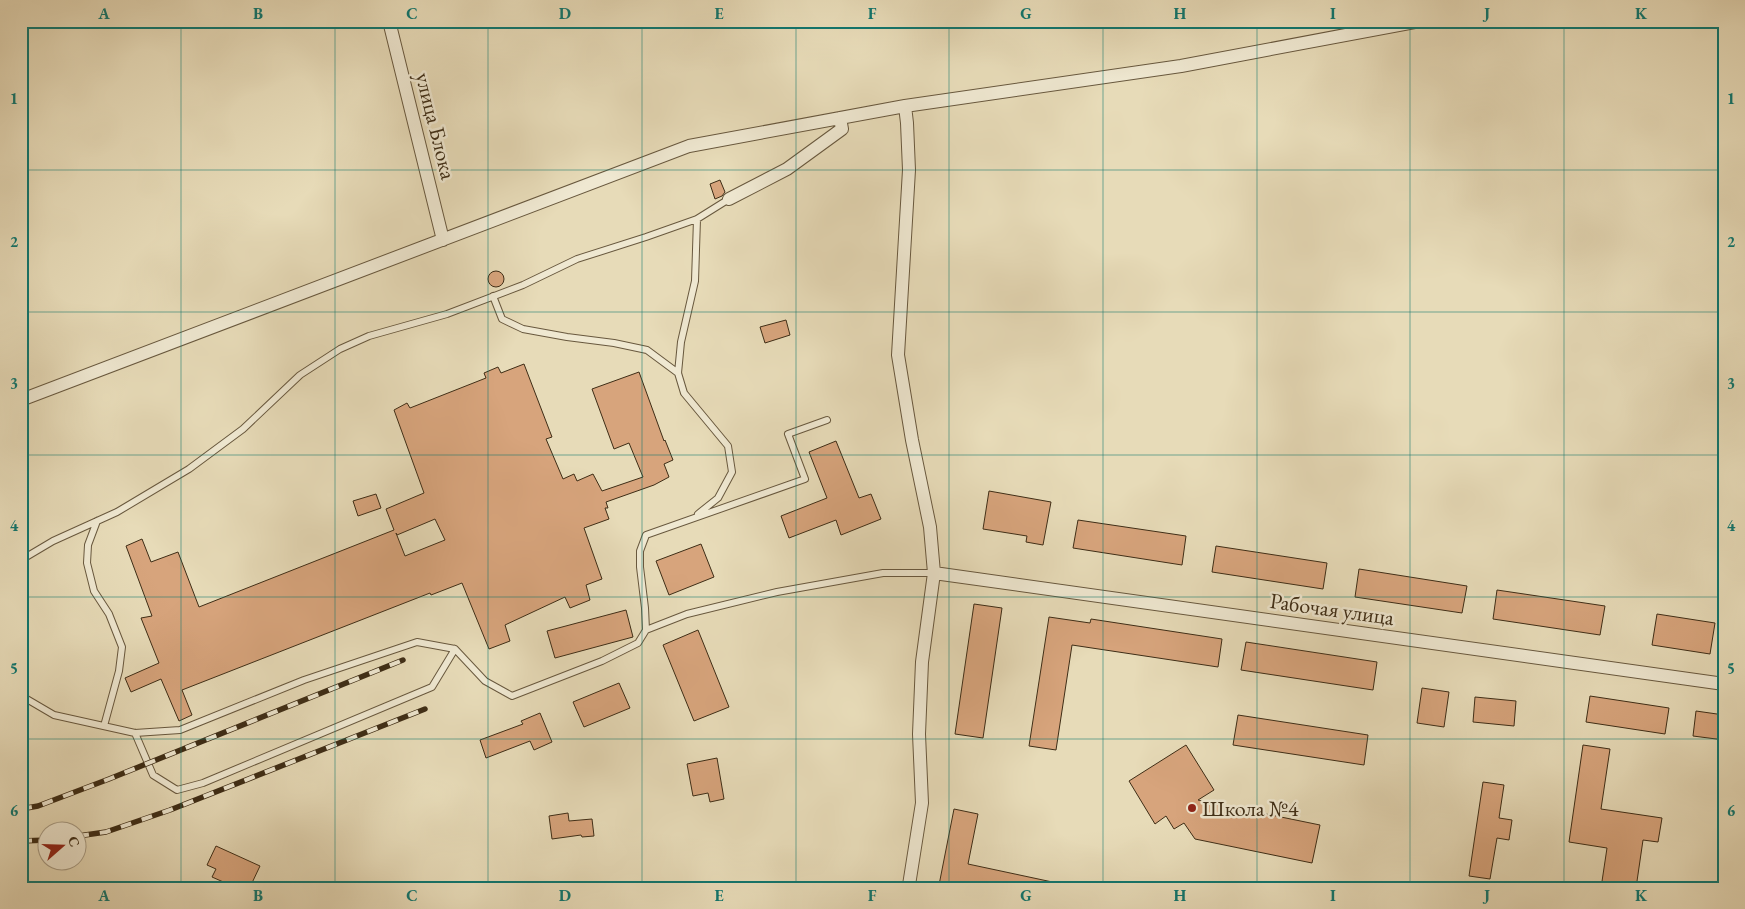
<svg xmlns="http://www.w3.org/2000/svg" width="1745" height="909" font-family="'EB Garamond',serif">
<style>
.building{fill:#d7a47c;stroke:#3e2d16;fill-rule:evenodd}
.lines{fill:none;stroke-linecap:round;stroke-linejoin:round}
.lane-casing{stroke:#68583e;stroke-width:8}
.street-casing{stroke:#68583e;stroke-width:14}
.lane{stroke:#efe8d1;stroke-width:6}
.street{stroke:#efe8d1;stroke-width:12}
.rail-casing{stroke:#3e2d16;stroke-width:5.5}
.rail{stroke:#efe8d1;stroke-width:4;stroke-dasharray:11;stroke-linecap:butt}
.grid{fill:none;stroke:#0f766e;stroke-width:1;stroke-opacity:0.55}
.poi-dot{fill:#8f2418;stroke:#efe8d1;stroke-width:2}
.labels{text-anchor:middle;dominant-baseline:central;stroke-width:5;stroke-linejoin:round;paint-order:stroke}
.street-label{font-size:22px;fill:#3e2d16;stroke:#efe8d1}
.poi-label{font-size:22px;fill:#3e2d16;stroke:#efe8d1;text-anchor:start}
.neatline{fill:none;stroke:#0f766e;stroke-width:2}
.grid-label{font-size:16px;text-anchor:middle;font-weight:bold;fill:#0f766e}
</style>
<rect width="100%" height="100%" fill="#e7dbb8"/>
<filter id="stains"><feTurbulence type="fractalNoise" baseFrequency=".004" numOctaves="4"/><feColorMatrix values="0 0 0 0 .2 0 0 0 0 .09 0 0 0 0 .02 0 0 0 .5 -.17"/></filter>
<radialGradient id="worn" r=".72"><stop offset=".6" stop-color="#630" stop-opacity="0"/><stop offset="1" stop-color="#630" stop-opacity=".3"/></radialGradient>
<path class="building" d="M720,180L725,192L722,196L715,199L710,184Z
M488 279a8 8 0 1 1 16 0a8 8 0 1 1-16 0Z
M786,320L790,335L765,343L760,327Z
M524,364L552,437L546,439L563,479L574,474L577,481L593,474L602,491L643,477L629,443L614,449L592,389L639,372L664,441L665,440L673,460L664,464L669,477L654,485L606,502L608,508H605L609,519L584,528L602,579L586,585L590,600L570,608L565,597L505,625L510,641L489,649L462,583L431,595L430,593L182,690L192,715L179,721L161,679L131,692L125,678L159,663L141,618L152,616L126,546L142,539L151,562L178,552L199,607L394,530L386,509L424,493L394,410L407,403L410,408L486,378L484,373L498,367L501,373ZM435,519L445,540L405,556L396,533L397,535Z
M836,441L859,498L871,494L881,519L841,535L836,520L789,538L781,516L827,498L809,452Z
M989,491L1051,502L1043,545L1026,542L1027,536L983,529Z
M376,494L381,508L358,516L353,501Z
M1078,520L1186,536L1182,565L1073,548Z
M701,544L714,577L669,595L656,561Z
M1216,546L1327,563L1323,589L1212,572Z
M1359,569L1467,586L1462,613L1355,597Z
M1497,590L1605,606L1600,635L1493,619Z
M974,604L1002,608L983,738L955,734Z
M626,610L633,637L555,658L547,631Z
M1657,614L1715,623L1710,654L1652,645Z
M1049,617L1090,623L1091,619L1222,639L1218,667L1072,645L1056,750L1029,746Z
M698,630L729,707L694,721L663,645Z
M1246,642L1377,662L1373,690L1241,670Z
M619,683L630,708L584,727L573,702Z
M1422,688L1449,692L1444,727L1417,723Z
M1590,696L1669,708L1665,734L1586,722Z
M1475,697L1516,701L1514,726L1473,722Z
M1696,711L1724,715V740L1693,736Z
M540,713L552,742L534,750L530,741L486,758L480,740L523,724L521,721Z
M1238,715L1368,735L1364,765L1233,745Z
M1186,745L1214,790L1198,800L1320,825L1312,863L1195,839L1184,823L1174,829L1166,816L1155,824L1129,781Z
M1583,745L1610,749L1601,809L1662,818L1658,842L1643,840L1636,888H1601L1607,848L1569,842Z
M717,758L724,799L710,802L708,793L693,796L687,764Z
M1483,782L1504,785L1499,818L1512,820L1509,840L1497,838L1490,879L1469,876Z
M954,809L978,814L968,864L1057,883V888H954L939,885Z
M568,813L569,821L592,819L594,836L582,837L581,835L552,839L549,816Z
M216,846L260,866L251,885L243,882L241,888H237L212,877L216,869L207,865Z"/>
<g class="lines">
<g class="lane-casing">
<path id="lane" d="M697,219L695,281L681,342L678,373L684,393L728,446L732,472L718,498L698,514
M493,296L502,319L523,329L567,337L614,343L647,350L678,373
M97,521L88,545L87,563L94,591L109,614L122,647L119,671L104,726
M21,560L53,541L117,512L189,469L243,429L300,375L340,349L369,336L447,314L523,285L577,259L646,237L697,219L729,199
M646,630L687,614L777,592L883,573H934
M21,694L25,698L54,715L135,733L180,730L304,680L417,642L455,649L485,681L512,696L602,661L638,643L646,630L645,608L640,567V551L646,535L805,479L788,434L827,420
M135,733L153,775L177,790L203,783L432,687L455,649"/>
</g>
<g class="street-casing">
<path id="street" d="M389,21L443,240
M905,106L907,123L909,170L898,355L912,440L930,527L934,573L922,662L919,734L922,803L909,885L905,888
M729,199L787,169L842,129L840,118
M21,400L689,146L905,106L1181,66L1420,21
M934,573L1724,684"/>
</g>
<use href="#lane" class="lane"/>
<use href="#street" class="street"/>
<g class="rail-casing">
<path id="rail" d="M21,809L38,806L109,779L403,660
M78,836L106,832L170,810L425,709
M21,841L48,840"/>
</g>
<use href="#rail" class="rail"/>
</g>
<path class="grid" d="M181,21V888M335,21V888M488,21V888M642,21V888M796,21V888M949,21V888M1103,21V888M1257,21V888M1410,21V888M1564,21V888M21,170H1724M21,312H1724M21,455H1724M21,597H1724M21,739H1724"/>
<circle class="poi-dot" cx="1192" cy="808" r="5"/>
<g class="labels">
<g class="street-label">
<text transform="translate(436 126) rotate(76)">улица Блока</text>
<text transform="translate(1332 609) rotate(8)">Рабочая улица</text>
</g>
<g class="poi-label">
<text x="1202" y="808">Школа №4</text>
</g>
</g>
<rect width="1745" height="909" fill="none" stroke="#e7dbb8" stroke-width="55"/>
<g transform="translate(62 846) rotate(70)"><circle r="24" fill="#efe8d1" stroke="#a89d86"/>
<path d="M0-4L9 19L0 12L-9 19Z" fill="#8f2418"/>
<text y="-8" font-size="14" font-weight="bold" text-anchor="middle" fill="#3e2d16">С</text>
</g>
<rect x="28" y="28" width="1690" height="854" class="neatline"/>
<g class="grid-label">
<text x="104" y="19">A</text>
<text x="258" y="19">B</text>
<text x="412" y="19">C</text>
<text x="565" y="19">D</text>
<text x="719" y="19">E</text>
<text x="872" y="19">F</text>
<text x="1026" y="19">G</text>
<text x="1180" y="19">H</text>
<text x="1333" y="19">I</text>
<text x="1487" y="19">J</text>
<text x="1641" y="19">K</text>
<text x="14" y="104">1</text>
<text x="1731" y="104">1</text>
<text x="14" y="247">2</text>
<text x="1731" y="247">2</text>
<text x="14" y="389">3</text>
<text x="1731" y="389">3</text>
<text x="14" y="531">4</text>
<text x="1731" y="531">4</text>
<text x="14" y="674">5</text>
<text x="1731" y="674">5</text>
<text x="14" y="816">6</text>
<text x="1731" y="816">6</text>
<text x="104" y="901">A</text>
<text x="258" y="901">B</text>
<text x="412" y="901">C</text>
<text x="565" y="901">D</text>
<text x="719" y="901">E</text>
<text x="872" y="901">F</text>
<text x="1026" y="901">G</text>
<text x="1180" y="901">H</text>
<text x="1333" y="901">I</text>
<text x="1487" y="901">J</text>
<text x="1641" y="901">K</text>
</g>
<rect width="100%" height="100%" filter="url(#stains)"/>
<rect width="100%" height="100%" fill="url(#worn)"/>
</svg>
